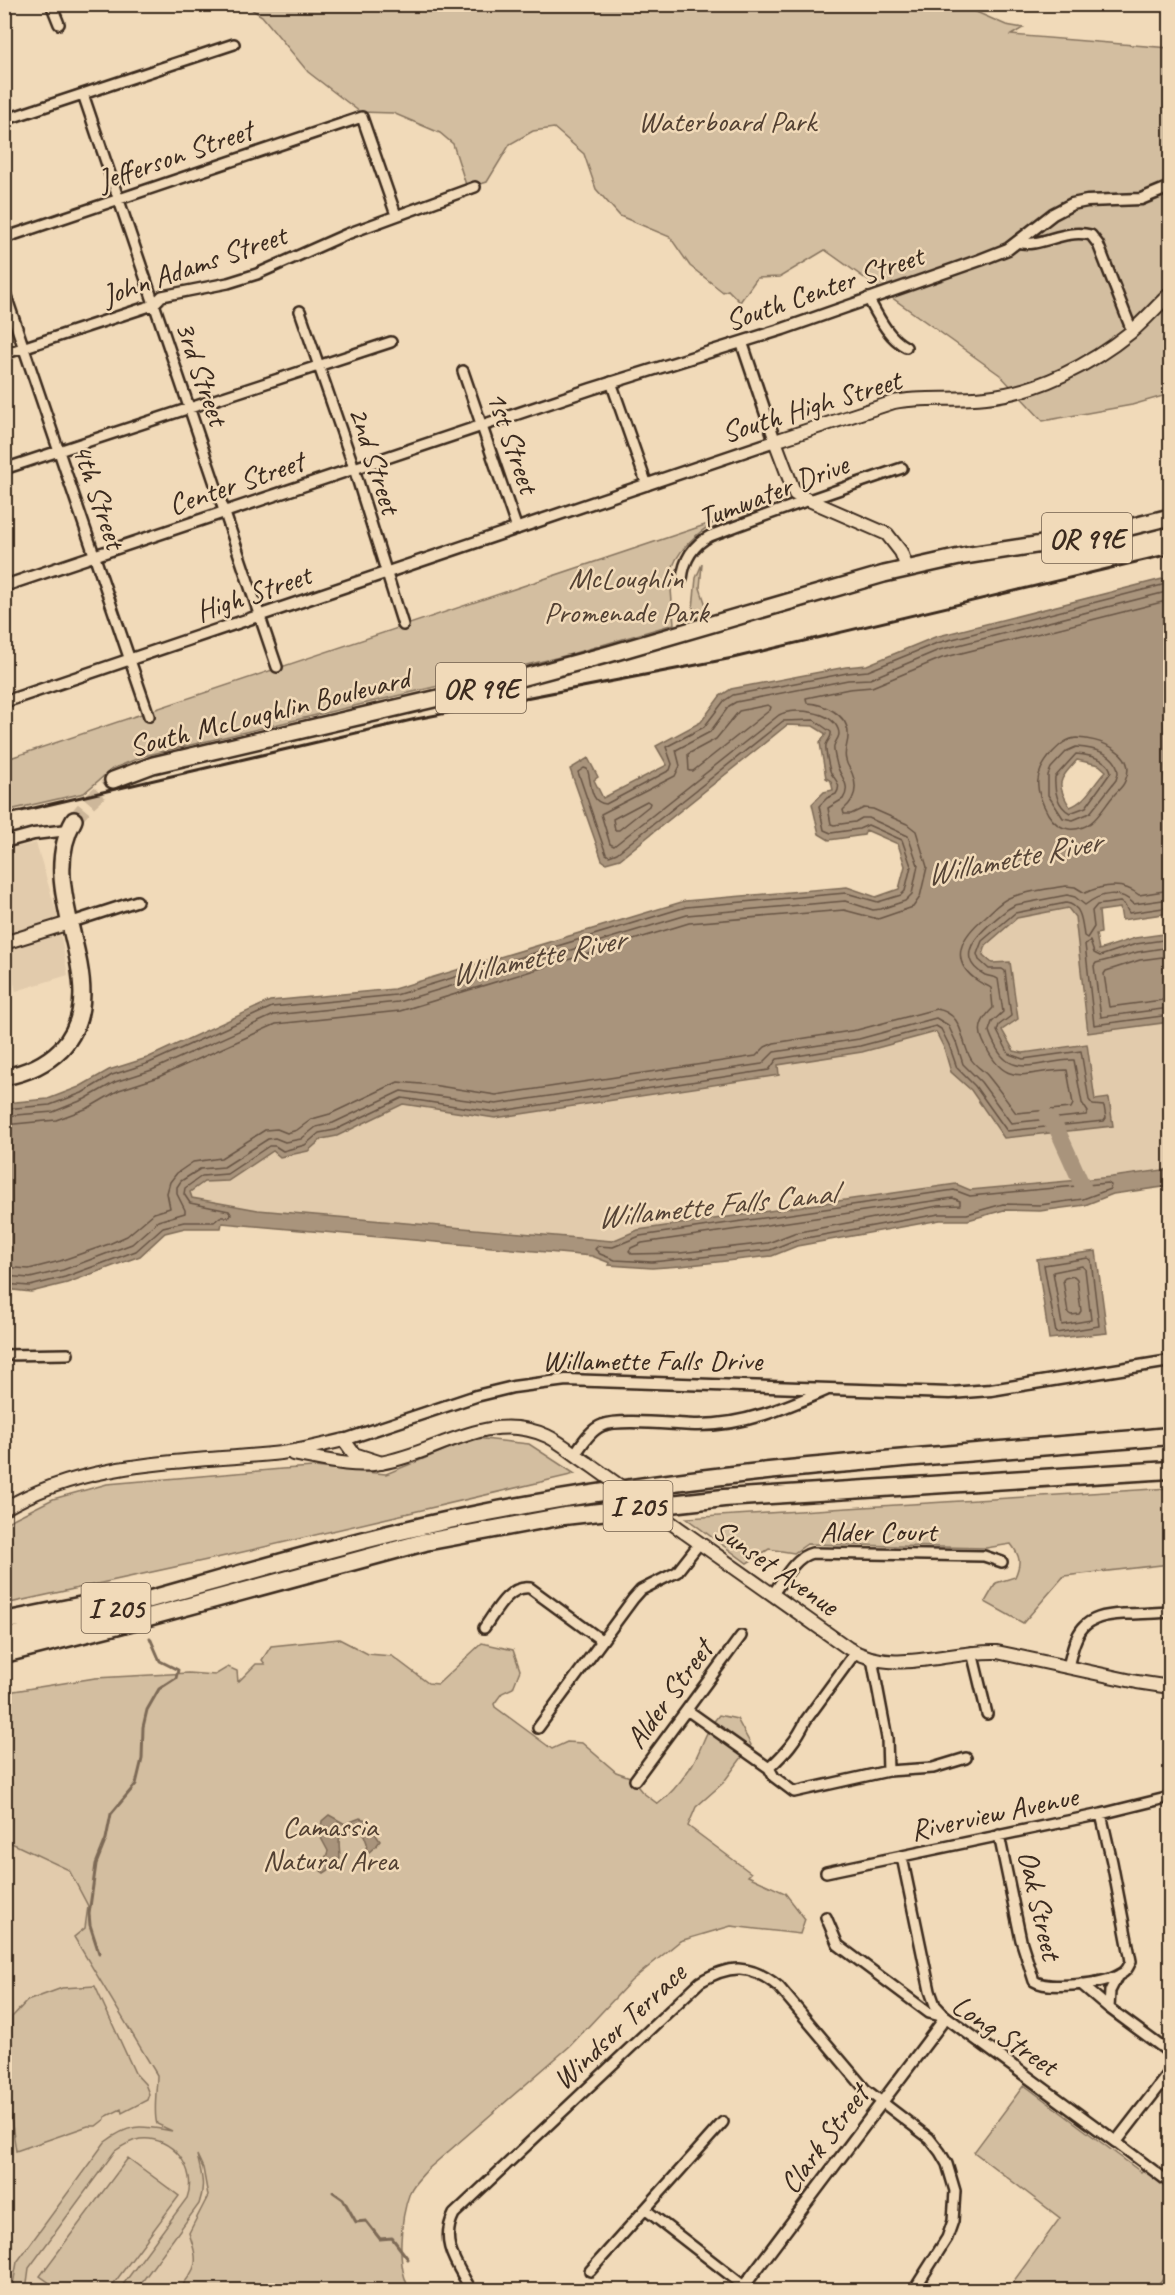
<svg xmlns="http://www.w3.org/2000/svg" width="1175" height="2295" font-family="Caveat,sans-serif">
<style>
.built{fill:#e2cbac}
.green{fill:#d3bea0;stroke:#87745f;stroke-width:1.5}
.water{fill:#a9947c;stroke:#7d6a56;stroke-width:1.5;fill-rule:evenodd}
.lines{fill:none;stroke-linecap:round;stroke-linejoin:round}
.shore{stroke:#675444;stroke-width:1.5}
.stream{stroke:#7d6a56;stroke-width:3}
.river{stroke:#a9947c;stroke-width:16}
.trunk-tunnel{stroke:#cdb79a;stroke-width:15;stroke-dasharray:15 8;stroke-linecap:butt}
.minor-casing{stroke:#3b2a1e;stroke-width:14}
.tertiary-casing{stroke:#3b2a1e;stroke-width:15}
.secondary-casing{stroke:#3b2a1e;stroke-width:16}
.trunk-casing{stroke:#3b2a1e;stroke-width:20}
.motorway-casing{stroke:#3b2a1e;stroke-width:21}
.minor{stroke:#f1dab9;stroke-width:9}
.tertiary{stroke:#f1dab9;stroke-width:10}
.secondary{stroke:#f1dab9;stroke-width:12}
.trunk{stroke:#f1dab9;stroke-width:15}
.motorway{stroke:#f1dab9;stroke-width:16}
.rail{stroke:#3b2a1e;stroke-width:3}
.secondary-bridge-casing{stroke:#3b2a1e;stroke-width:16;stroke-linecap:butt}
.secondary-bridge{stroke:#f1dab9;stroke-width:12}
.labels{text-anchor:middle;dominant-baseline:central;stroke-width:5;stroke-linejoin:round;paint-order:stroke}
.shield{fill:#f1dab9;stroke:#725f4c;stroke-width:1.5}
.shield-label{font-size:28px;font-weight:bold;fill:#3b2a1e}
.park-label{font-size:30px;fill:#524032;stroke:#f1dab9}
.street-label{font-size:30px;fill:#3b2a1e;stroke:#f1dab9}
.water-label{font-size:32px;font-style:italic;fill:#564436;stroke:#f1dab9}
</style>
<rect width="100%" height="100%" fill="#f1dab9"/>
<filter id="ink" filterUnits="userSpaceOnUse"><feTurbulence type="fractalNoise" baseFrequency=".0167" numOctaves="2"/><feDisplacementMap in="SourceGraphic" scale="12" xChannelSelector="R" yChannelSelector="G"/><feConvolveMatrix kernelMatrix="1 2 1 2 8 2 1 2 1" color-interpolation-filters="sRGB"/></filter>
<g filter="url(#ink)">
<path class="built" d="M36,843L57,914L68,975L16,991L5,953L4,850Z
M1068,908L1075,917L1082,982L1170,1021V1169L1117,1176L970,1190L956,1184L638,1230L612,1241L258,1210L192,1198L190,1192L204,1182L228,1181L273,1151H308L322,1139L337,1136L403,1104L495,1118L778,1075L777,1065L862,1052L936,1032L944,1048L951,1072L971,1090L1004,1138L1113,1126L1109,1098L1095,1100L1086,1044L1023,1053L1014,1051L1002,1030L1018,1019L1010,963H992L983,955L986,946L1017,918Z
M5,1840L98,1884L88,1906L85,1928L74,1937L157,2075V2099L200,2101L211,2260L180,2290H5Z"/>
<path class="green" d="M958,4L1006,25L1023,28L1011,35L1170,48V394L1132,405L1043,421L1000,375L825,250L780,277L757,278L740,302L728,290L723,292L690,266L670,237L620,216L596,189L584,154L554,128L533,131L510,144L487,182L467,188L453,144L440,133L393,113L360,112L308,72L262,16L245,5Z
M717,521C699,531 673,553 671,575C670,591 673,608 674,624L568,655L144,756L112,769L84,793L5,811L4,760Z
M702,564L700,588L709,614L692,619L696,578Z
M475,1438L529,1444L575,1474L230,1555L5,1604V1523L53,1499L107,1484L282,1469L314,1467L386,1474Z
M1170,1488V1564L1064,1576L1023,1623L985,1602L996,1583L1015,1577C1021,1563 1021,1557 1011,1544L986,1548L807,1544L794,1553L769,1549L747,1563L686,1518Z
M339,1639L368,1654L392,1656L428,1683L438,1684L482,1643L513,1650L520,1670L513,1688L502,1693L494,1704L495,1707L552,1749L567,1742L582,1743L616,1772L630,1777L642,1792L658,1804C671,1794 683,1779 692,1765C703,1747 704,1732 719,1715L737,1719L751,1745L723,1783L696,1807L688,1826L751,1873L748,1876L785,1893L805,1919L800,1934L731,1926L680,1941L631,1981L570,2046L427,2170C422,2176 413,2184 410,2192C400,2219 396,2266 410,2290H179C198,2265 199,2264 189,2233L208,2196L203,2168L197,2155C201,2173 206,2185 199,2204L136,2290H119L187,2198C198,2169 172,2135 140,2139C130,2141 122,2146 115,2151L29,2268L26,2290H12L17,2262L105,2142C131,2122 142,2126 172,2131L157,2124C153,2114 157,2088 157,2075L74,1937L85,1928L88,1906L69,1870L5,1840V1694L14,1691L95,1678L188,1673L215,1675L228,1667L237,1671L238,1682L256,1664H265L262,1660L271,1646Z
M5,1963H10L8,2061H4Z
M95,1986L135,2073L145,2084L149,2094L147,2100L122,2113L121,2109L105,2117V2119L96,2126H88L16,2151L9,2105L12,2017L27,2001L62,1988Z
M1024,2085L1141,2172L1144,2169L1170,2189V2269L1154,2290H1023L1013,2282L1060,2218L974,2152Z
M128,2158L179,2196L109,2290H60L40,2276Z"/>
<path class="water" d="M1170,577V913L1122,920L1120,908L1099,911L1101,933L1096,934L1099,950L1135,938L1170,933V1022L1088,1033L1075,917L1068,908L1017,918L986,945L983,955L992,963L1010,962L1018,1019L1002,1030L1014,1051L1023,1053L1087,1044L1095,1100L1109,1098L1113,1126L1004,1138L971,1090L951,1072L944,1048L936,1032L862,1052L778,1065L779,1075L495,1118L403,1104L337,1136L322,1139L308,1151L280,1157L273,1151L228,1181L204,1182L190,1192L192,1198L258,1210L612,1241L638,1230L956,1184L970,1190L1112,1177L1170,1169V1186L1113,1194L1085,1205L1040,1211L1004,1210L968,1220H940L797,1246L772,1256L681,1266L652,1268L609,1265L610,1263L592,1256L222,1223L221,1228H185L165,1233L140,1256L67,1283L31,1292L5,1289V1103L48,1099L79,1087L109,1070L147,1058L270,1001L394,989L685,901L847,887L876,897L899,889L905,866L898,844L866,830L864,835L829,840L819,834L812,804L824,792L833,790L831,781L826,778L820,743L826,734L813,726L787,725L620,859L606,863L602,860L570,769L588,758L598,777L594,780L603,798L667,765L656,746L701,722L720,696L731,689L846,667L867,665L935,637ZM1077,760L1099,765L1106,771C1093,784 1087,801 1070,807C1055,783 1059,780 1077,760Z
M1096,1251L1107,1333L1049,1339L1037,1259Z
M329,1815L345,1824L360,1818L366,1820L380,1841L377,1845L369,1852L366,1850L367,1843L362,1830L348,1828C335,1836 340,1844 340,1858L332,1868L324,1873L321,1871L328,1851L320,1836L322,1821Z"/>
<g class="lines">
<path class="shore" d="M768,705L771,707L770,710L693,771H689L688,754L716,739L739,711Z
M1076,738C1097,738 1139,752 1125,781C1123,787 1118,790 1114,795C1101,810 1093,831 1069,829C1059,828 1053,822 1048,814C1034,789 1033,774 1053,752C1060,745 1066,739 1076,738Z
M1076,747C1093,748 1118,753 1118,773L1116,780L1090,813L1073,820L1063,818L1048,795V775L1051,768L1067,751Z
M1076,754C1088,755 1108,758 1111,772L1086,807L1070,813C1057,806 1054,790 1055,777Z
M647,801L650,803L649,806L619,830H615L613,819Z
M1170,939L1136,944L1100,956L1094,953L1090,941L1085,944L1094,1025L1170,1015
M1170,947L1138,952L1096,963L1094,966L1101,1017L1170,1008
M1170,956L1140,960L1106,971L1104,974L1109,1007L1170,999
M4,1109L50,1105L82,1093L112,1075L149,1063L272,1007L396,995L686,907L846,893L878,902L901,895L905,891L911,866L902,840L868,825L859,829L831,833L824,830L819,806L827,798L836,794C842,785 836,781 831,773C829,769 825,750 826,745C828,739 832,738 831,732L814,720L783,721L617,853L609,856L606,854L578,772L584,768L587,769C592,779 588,803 606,804L670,770L672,764L666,747L704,727L724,701L733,695L847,673L868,671L937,643L1170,583
M4,1116L53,1112L85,1099L115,1082L152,1070L274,1015L398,1002L687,915L845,901L873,910L881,909L905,901L912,894L918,865L908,836L869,818H862L855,822L834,825L831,824L828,808L843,799C852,785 840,777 837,765C836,760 833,751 834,746C836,739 841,737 838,729C831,711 794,707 779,715L614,846L610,844L601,814L675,776L680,766L676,750L710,732L729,706L736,702L848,680L870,679L939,650L1170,591
M4,1125L56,1120L88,1108L119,1090L156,1078L276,1024L400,1011L689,923L844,910L878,919L913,907L920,897L927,867L916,831L907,824L873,809L864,808L851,814H844L843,810C855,800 858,787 852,773C850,768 847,766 846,760C843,750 849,744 848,733C847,714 824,704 807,703L806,698L849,689L872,687L942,658L1170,600
M1108,1183L1111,1185L1110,1189L1083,1199L1040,1205L1003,1204L967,1214H939L795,1240L770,1250L652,1262L615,1260L600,1254L595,1249L598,1246L613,1247L640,1236L954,1190L970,1196Z
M953,1198L960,1201V1205L938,1206L794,1233L768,1243L680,1253L632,1254L629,1251L631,1248L642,1243Z
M1088,1258L1091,1260L1099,1326L1056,1333L1044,1265Z
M1082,1266L1085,1269L1091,1320L1062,1325L1053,1272Z
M4,1267L29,1269L60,1261L109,1244L127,1236L154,1213L170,1208L167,1193L170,1182L177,1173L193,1162L221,1158L265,1130L277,1129L287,1133L297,1130L312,1119L330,1114L398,1082L432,1085L496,1095L756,1056L765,1047L774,1043L857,1030L936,1009C965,1013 960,1042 971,1059C975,1066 983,1070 988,1076C998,1088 1007,1101 1016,1113L1071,1108L1073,1104L1067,1070C1025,1070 1006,1092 983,1041C976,1027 984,1017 993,1008L991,988C987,985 982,984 978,981C947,960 962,936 985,917C993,910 1001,900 1011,897C1028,891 1048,889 1066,886L1075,887L1085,893C1103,885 1123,882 1139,895L1170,890
M4,1276L30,1278L63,1270L132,1244L158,1221L185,1213V1210L177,1194V1187L181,1181L200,1169L224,1167L268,1139L275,1138L285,1142L301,1139L316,1127L333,1123L401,1091L496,1104L762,1064L774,1052L859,1039L936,1018L948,1025L956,1042L963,1064L981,1082L1011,1123L1086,1115L1088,1112L1082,1103L1074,1060C1046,1059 1014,1080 997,1049C994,1043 991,1038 989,1031L992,1022L1003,1012L998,979C994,976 990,977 985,975C946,954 991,923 1008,909L1015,905L1067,895L1075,897L1085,905C1100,893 1120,889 1134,904L1170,899
M1074,1276L1077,1279L1081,1311L1079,1314L1071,1315L1068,1313L1063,1280L1065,1278Z
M4,1284L30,1286L65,1277L136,1251L163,1227L184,1222H214L220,1217H229L231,1214L229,1211L190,1203L184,1194L185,1188L202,1176L227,1174L269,1146H275L283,1151L305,1145L319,1133L335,1130L402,1098L495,1112L769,1070L777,1059L860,1046L936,1026L941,1029L949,1045L957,1068L975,1086L1007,1131L1104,1121L1106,1118L1104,1106L1093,1105L1089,1100L1081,1051L1023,1059L1009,1054L997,1031L999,1025L1011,1016L1005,971L1002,969H989L979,960L977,954L982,941L1015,913L1066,903C1082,905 1082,923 1084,936L1087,938L1094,927L1092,911L1097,905L1120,902L1124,904L1129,913L1170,907"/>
<path class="stream" d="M99,1953L90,1925L89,1914L96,1864L106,1839L111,1814L136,1784L142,1759L143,1727L147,1710L159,1689L176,1678L178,1670L160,1661L150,1638
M333,2192L343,2199L356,2222L366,2221L380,2239L392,2238L408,2259"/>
<path class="river" d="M1046,1116L1057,1129L1084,1189"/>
<path class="trunk-tunnel" d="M74,820L89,802L113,780"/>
<g class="minor-casing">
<path id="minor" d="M51,4L59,24
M83,94L277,667
M4,120L234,44
M4,238L362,117L396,215
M1017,242C1040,249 1062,228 1091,235L1098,244L1132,331
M4,290L149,716
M868,298C878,316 888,338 906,347
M300,311L351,459L403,625
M4,354L153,305L162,296L228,283L257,274L347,234L475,187
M463,371L517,529
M611,382L647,485
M4,469L391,342
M682,579C684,560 693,545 710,536C773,512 837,490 902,468
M69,923L137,901
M4,1355L68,1354
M772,1595C783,1581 794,1557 812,1553L984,1556L1002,1562
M484,1628C495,1613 508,1585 530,1588L601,1640
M972,1652L987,1714
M872,1659L887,1738L888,1771
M1068,1667C1077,1629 1082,1616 1123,1614C1139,1614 1155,1613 1170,1612
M687,1710L769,1768L774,1777L794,1792L888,1771L933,1768L966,1758
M538,1728L633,1599L641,1590L677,1572L699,1544
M769,1768C784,1754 797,1740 806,1720L855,1653
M635,1780L741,1636
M999,1835L1021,1940L1034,1981C1048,1990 1104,1984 1119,1975C1126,1972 1128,1968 1131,1961L1112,1862L1101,1814
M902,1857L930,1991L935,2005L946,2017
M826,1872L1101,1814L1170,1797
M826,1917L838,1945L929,2013L944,2017
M1081,1984L1109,2008L1170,2053
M1109,2008L1110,1991L1117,1977
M1116,2142L1170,2183
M646,2210L749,2290
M590,2271L723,2122
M471,2290C457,2264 439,2243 454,2214L700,1982C730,1964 751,1964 779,1987L865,2089L929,2138L940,2152L947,2164L955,2191L953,2221L947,2238L914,2290
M1165,2290L1170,2284"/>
</g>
<g class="tertiary-casing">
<path id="tertiary" d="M4,586L591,389L783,329L980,260L1008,249L1053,214L1072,204L1087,201L1141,199L1170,187
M4,702L775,441L742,343
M4,842L34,834L68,830
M344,1440L476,1396L513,1387L566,1380L950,1393L991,1390L1170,1361
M575,1454C582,1444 591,1429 603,1425C620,1418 677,1425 699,1425C744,1425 785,1408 826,1390
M741,2290L946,2017L1116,2142L1170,2072"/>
</g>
<g class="secondary-casing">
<path id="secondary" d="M907,568L901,552L887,534L795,494L775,441L894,402C924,396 955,401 986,397C1038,392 1090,365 1131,332C1145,320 1157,306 1170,294
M4,943L69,923
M293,1454C321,1459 352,1468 380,1463C437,1454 487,1409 547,1436C562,1443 575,1455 589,1464
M4,1509C87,1459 188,1463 281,1453C302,1450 323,1445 344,1440L354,1454L382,1463
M684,1532L848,1648C895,1677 946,1650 997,1652L1137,1682L1170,1687"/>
</g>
<g class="trunk-casing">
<path id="trunk" d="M113,780L153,765L498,684L609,654L884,574L964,556L1094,536L1170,517
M4,1077C26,1073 45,1065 61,1049C120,986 31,895 74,820"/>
</g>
<g class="motorway-casing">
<path id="motorway" d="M4,1621L103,1601
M4,1638C165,1599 321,1545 483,1513C709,1468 941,1456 1170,1436
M4,1654L119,1625L425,1542L564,1516L724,1498L1170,1470"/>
</g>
<use href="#minor" class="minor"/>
<use href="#tertiary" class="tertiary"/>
<use href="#secondary" class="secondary"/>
<use href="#trunk" class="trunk"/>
<use href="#motorway" class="motorway"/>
<path class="rail" d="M4,815L416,719L733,658L1170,554"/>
<g class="secondary-bridge-casing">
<path id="secondary-bridge" d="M589,1464L684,1532"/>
</g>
<use href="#secondary-bridge" class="secondary-bridge"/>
</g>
</g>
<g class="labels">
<g class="shield">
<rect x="1042" y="513" width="90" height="50" rx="4.5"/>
<rect x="436" y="663" width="90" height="50" rx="4.5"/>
<rect x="603.5" y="1481" width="69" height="50" rx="4.5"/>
<rect x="81.5" y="1583" width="69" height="50" rx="4.5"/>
</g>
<g class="shield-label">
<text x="1087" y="538">OR 99E</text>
<text x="481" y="688">OR 99E</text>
<text x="638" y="1506">I 205</text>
<text x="116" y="1608">I 205</text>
</g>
<g class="park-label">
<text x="727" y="121">Waterboard Park</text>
<text x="626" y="578">McLoughlin<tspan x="626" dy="34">Promenade Park</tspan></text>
<text x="330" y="1826">Camassia<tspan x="330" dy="34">Natural Area</tspan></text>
</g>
<g class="street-label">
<text transform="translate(175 155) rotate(-19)">Jefferson Street</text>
<text transform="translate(194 265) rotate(-19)">John Adams Street</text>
<text transform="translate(824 288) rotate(-19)">South Center Street</text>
<text transform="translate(202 373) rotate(71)">3rd Street</text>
<text transform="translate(811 406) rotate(-17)">South High Street</text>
<text transform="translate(513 442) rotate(71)">1st Street</text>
<text transform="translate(375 460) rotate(72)">2nd Street</text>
<text transform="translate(236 483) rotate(-19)">Center Street</text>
<text transform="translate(773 491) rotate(-21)">Tumwater Drive</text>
<text transform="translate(99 496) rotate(71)">4th Street</text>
<text transform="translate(253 593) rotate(-19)">High Street</text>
<text transform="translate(269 712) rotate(-14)">South McLoughlin Boulevard</text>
<text x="652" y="1360">Willamette Falls Drive</text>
<text x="878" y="1531">Alder Court</text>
<text transform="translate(776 1567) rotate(35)">Sunset Avenue</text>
<text transform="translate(669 1694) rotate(-54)">Alder Street</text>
<text transform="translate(994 1813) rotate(-12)">Riverview Avenue</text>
<text transform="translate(1040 1905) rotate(77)">Oak Street</text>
<text transform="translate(619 2026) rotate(-43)">Windsor Terrace</text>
<text transform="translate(1005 2035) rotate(34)">Long Street</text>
<text transform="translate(824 2139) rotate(-53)">Clark Street</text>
</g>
<g class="water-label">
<text transform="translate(1013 858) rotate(-11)">Willamette River</text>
<text transform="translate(537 957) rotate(-12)">Willamette River</text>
<text transform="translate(716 1205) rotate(-6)">Willamette Falls Canal</text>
</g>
</g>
<rect width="1175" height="2295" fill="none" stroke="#f1dab9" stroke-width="24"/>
<rect x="12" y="12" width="1151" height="2271" fill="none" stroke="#3b2a1e" stroke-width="2" filter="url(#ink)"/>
</svg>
